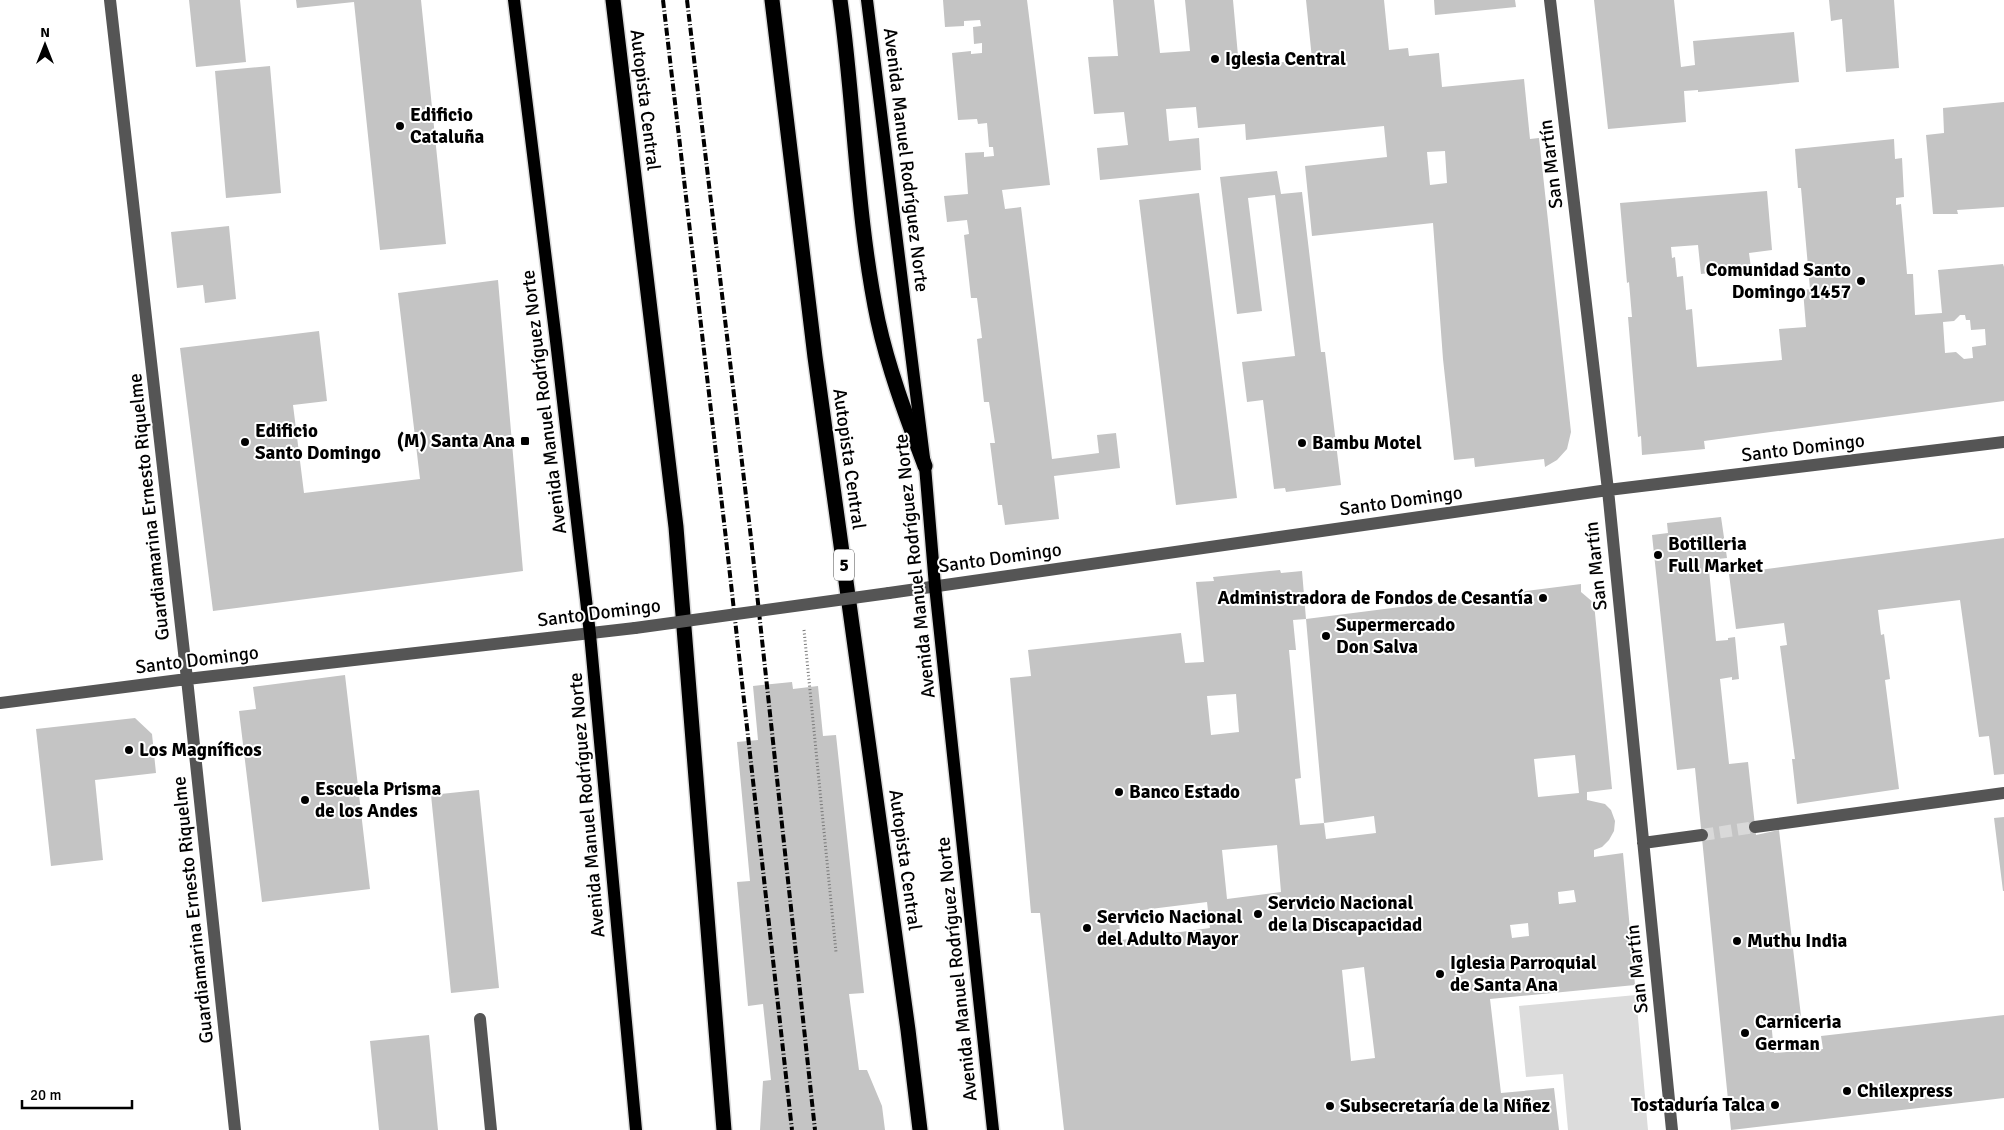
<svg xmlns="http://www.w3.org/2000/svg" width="2004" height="1130" font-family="Signika,sans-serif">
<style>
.green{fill:#dcdcdc}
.building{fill:#c4c4c4;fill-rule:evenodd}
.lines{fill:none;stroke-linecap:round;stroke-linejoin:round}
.minor-tunnel{stroke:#d9d9d9;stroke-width:12;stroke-dasharray:12 6;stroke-linecap:butt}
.major-casing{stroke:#dbdbdb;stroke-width:15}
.highway-casing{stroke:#dbdbdb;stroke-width:18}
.path{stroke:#777;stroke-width:3;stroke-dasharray:1 2.5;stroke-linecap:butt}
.minor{stroke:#555;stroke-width:12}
.major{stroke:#000;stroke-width:12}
.highway{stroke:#000;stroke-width:15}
.rail{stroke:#000;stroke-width:4;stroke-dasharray:8 2.5 1 2.5;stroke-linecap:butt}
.minor-bridge{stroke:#555;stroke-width:12}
.poi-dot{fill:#000;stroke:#fff;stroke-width:2}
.labels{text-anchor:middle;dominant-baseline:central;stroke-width:4;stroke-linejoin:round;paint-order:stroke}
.shield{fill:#fff;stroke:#4c4c4c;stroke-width:1}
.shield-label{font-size:18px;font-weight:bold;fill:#000}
.poi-label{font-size:19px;font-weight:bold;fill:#000;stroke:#fff;text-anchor:start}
.street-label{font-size:19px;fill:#000;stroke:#fff}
</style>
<rect width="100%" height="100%" fill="#fff"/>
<path class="green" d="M1636,995L1648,1130H1568L1563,1074L1526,1077L1519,1006Z"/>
<path class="building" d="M189,0H240L246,62L196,67Z
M296,0H421L446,244L380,250L354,2L297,8Z
M943,0H1027L1050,185L1002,190L1005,209L1021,207L1052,459L1099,453L1097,435L1116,433L1120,468L1054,476L1059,519L1005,525L1002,505H998L990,443H995L989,402H984L977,339L982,338L977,298H971L964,235L969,234L967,220L947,222L944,196L968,194L965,153L984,152V157L994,156L993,147H989L987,123L978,124L977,119L958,120L952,53L971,51V54L982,53V43L974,44L973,27L981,26L980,20L964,21V26L945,27Z
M1113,0H1154L1160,53L1190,51L1185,0H1233L1239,67L1312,59L1306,0H1384L1389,50L1408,48L1409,56L1439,53L1442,87L1524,79L1530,139L1539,138L1571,432L1567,449L1557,460L1545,467L1544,459L1475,467L1474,458L1454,460L1443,359L1433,223L1312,236L1305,166L1387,157L1384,126L1246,140L1245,124L1198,128L1196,107L1166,109L1169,141L1199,138L1201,170L1100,180L1097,148L1128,145L1124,112L1094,114L1088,57L1118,56ZM1445,151L1447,183L1430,185L1427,152Z
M1434,0H1515L1516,7L1435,15Z
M1594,0H1674L1681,67L1695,65L1693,41L1794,32L1799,82L1698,92V90L1684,91L1686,122L1608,129Z
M1829,0H1894L1899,68L1846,72L1842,19L1831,21Z
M270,66L281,193L226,198L215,71Z
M2004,102V207L1957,210L1958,214H1933L1926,135L1944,133L1943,108Z
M1894,139L1895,159L1902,158L1904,197L1896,198V205L1901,204L1907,274H1913L1915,315L1942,313L1938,270L2003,264L2004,267V401L1704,441L1705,449L1642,455L1641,436L1638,437L1628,317H1632L1629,282L1627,283L1620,203L1767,191L1772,250L1749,253L1751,268L1701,274L1698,245L1671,247L1672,258L1675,257L1677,277L1683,276L1686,310L1692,309L1697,367L1782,360L1779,329L1806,327L1803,290L1810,289L1801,188H1798L1795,149ZM1960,315H1965L1966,320H1970L1971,330L1985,329L1986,345L1972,347L1973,358L1964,359L1956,352L1945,353L1943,322L1954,321Z
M1277,171L1281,194L1302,192L1321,352H1325L1341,485L1286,492L1285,488L1274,489L1263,400L1247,402L1242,362L1295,356L1275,195L1248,198L1262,311L1237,314L1220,177Z
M1199,193L1237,498L1176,505L1139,200Z
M229,226L236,299L205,303L203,285L177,288L171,232Z
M498,280L523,571L213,611L180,348L319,331L327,401L293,405L304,493L420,479L398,293Z
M1721,517L1727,558L1708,560L1716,641L1728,640V638L1735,637L1739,679L1732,680V677L1720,679L1729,764L1748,762L1756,835L1779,830L1801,1016L1771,1020L1774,1053L1823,1049L1821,1036L2004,1015V1098L1731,1130L1695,768L1677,770L1652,535L1668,533L1667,523Z
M2004,538V774L1994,775L1989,736L1979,737L1960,600L1878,610L1881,635L1884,634L1890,679L1885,680L1899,789L1797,804L1792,759H1795L1780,646L1787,645L1784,623L1736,629L1729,574Z
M1280,570L1281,573L1302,571L1306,619L1293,620L1296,650H1289L1301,778L1295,779L1300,825L1324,823L1306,619L1581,584V592L1594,603L1612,789L1587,792V800L1605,804L1611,810L1615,821L1614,831L1609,840L1602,847L1594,850V857L1623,853L1635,985L1490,999L1501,1093L1554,1088L1559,1130H1064L1040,913H1031L1010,678L1031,676L1028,650L1181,633L1185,663L1204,662L1196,582L1214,581L1213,577ZM1236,694L1239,732L1211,735L1207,696ZM1575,755L1579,793L1538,797L1534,759ZM1374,816L1376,833L1326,839L1324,823ZM1277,845L1281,892L1227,899L1222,850ZM1574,890L1576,902L1559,904L1558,892ZM1207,902L1210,928L1121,940L1118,913ZM1528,923L1529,936L1512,938L1510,925ZM1364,967L1375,1058L1351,1061L1342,970Z
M345,675L370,889L262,902L239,711L256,709L253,687Z
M792,682L793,689L818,686L823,736L836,735L864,993L849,994L859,1070H867L882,1106L885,1130H760L763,1081L771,1080L763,1004L748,1006L737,882L750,881L737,742L758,740L753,686Z
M135,718L152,734L156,773L95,780L103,860L51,866L36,729Z
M479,790L499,988L451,993L431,795Z
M2004,817V891H2003L1994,818Z
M429,1035L438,1130H379L370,1041Z"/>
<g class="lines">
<path class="minor-tunnel" d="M1702,835L1755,827"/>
<g class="major-casing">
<path id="major" d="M514,0L556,341L590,634L636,1130
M867,0L925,466L935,586L993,1130"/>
</g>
<g class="highway-casing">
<path id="highway" d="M613,0L676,527L724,1130
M772,0L815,357L908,1030L920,1130
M840,0C855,107 856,216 878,321C889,371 907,418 925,466"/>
</g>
<path class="path" d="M804,630L836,952"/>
<path class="minor" d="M110,0L187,679L235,1130
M1550,0L1608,490L1672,1130
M889,593L1608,490L2004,442
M0,703L187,679L635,628
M1755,827L2004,793
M1643,843L1702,835
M480,1019L491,1130"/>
<use href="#major" class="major"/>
<use href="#highway" class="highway"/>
<path class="rail" d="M663,0L726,539L792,1130
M687,0L751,538L815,1130"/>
<path class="minor-bridge" d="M635,628L889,593"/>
</g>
<g class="poi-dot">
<circle cx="1215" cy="59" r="5"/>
<circle cx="400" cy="126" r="5"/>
<circle cx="1861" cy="281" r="5"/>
<rect x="520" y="436" width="10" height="10" rx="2.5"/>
<circle cx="245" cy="442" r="5"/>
<circle cx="1302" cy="443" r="5"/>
<circle cx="1658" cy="555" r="5"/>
<circle cx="1543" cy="598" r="5"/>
<circle cx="1326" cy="636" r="5"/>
<circle cx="129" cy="750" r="5"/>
<circle cx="1119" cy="792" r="5"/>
<circle cx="305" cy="800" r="5"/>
<circle cx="1258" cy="914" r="5"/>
<circle cx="1087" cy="928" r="5"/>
<circle cx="1737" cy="941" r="5"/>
<circle cx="1440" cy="974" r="5"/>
<circle cx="1745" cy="1033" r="5"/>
<circle cx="1847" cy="1091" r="5"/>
<circle cx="1775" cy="1105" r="5"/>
<circle cx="1330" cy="1106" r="5"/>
</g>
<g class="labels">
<rect class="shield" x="834" y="549.5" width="20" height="31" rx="4"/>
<g class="shield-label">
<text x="844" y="565">5</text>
</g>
<g class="poi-label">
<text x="1225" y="59">Iglesia Central</text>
<text x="410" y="115">Edificio<tspan x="410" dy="22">Cataluña</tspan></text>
<text x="1851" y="270" text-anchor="end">Comunidad Santo<tspan x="1851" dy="22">Domingo 1457</tspan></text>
<text x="255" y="431">Edificio<tspan x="255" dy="22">Santo Domingo</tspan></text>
<text x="515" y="441" text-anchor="end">(M) Santa Ana</text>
<text x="1312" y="443">Bambu Motel</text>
<text x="1668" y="544">Botilleria<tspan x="1668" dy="22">Full Market</tspan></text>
<text x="1533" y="598" text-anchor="end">Administradora de Fondos de Cesantía</text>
<text x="1336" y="625">Supermercado<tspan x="1336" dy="22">Don Salva</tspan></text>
<text x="139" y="750">Los Magníficos</text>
<text x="315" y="789">Escuela Prisma<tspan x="315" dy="22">de los Andes</tspan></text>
<text x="1129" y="792">Banco Estado</text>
<text x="1268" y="903">Servicio Nacional<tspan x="1268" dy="22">de la Discapacidad</tspan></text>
<text x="1097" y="917">Servicio Nacional<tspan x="1097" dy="22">del Adulto Mayor</tspan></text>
<text x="1747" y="941">Muthu India</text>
<text x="1450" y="963">Iglesia Parroquial<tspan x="1450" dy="22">de Santa Ana</tspan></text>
<text x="1755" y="1022">Carniceria<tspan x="1755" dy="22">German</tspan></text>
<text x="1857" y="1091">Chilexpress</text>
<text x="1765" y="1105" text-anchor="end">Tostaduría Talca</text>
<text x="1340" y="1106">Subsecretaría de la Niñez</text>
</g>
<g class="street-label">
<text transform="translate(645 100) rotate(83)">Autopista Central</text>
<text transform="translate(906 160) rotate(83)">Avenida Manuel Rodríguez Norte</text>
<text transform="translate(1551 164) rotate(-97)">San Martín</text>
<text transform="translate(544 402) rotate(-97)">Avenida Manuel Rodríguez Norte</text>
<text transform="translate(1803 448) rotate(-7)">Santo Domingo</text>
<text transform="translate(849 459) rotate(82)">Autopista Central</text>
<text transform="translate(1401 501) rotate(-8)">Santo Domingo</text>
<text transform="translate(149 507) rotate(-96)">Guardiamarina Ernesto Riquelme</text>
<text transform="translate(1000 558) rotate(-8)">Santo Domingo</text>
<text transform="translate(915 566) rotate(-96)">Avenida Manuel Rodríguez Norte</text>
<text transform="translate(1596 566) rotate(-96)">San Martín</text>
<text transform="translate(599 613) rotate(-7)">Santo Domingo</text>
<text transform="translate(197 660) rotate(-7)">Santo Domingo</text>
<text transform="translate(587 805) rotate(-95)">Avenida Manuel Rodríguez Norte</text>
<text transform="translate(905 860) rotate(82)">Autopista Central</text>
<text transform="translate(193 910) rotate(-96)">Guardiamarina Ernesto Riquelme</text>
<text transform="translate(957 969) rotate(-96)">Avenida Manuel Rodríguez Norte</text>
<text transform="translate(1637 969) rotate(-96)">San Martín</text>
</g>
</g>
<g transform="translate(45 45)" stroke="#ffffff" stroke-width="4" paint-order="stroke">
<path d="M0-4L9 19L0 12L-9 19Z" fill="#000000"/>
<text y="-8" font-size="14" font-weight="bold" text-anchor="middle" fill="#000000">N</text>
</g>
<path d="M22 1100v8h110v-8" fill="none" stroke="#000000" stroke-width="2.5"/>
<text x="30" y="1100" font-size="15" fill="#000000" stroke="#ffffff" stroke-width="4" paint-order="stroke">20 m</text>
</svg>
